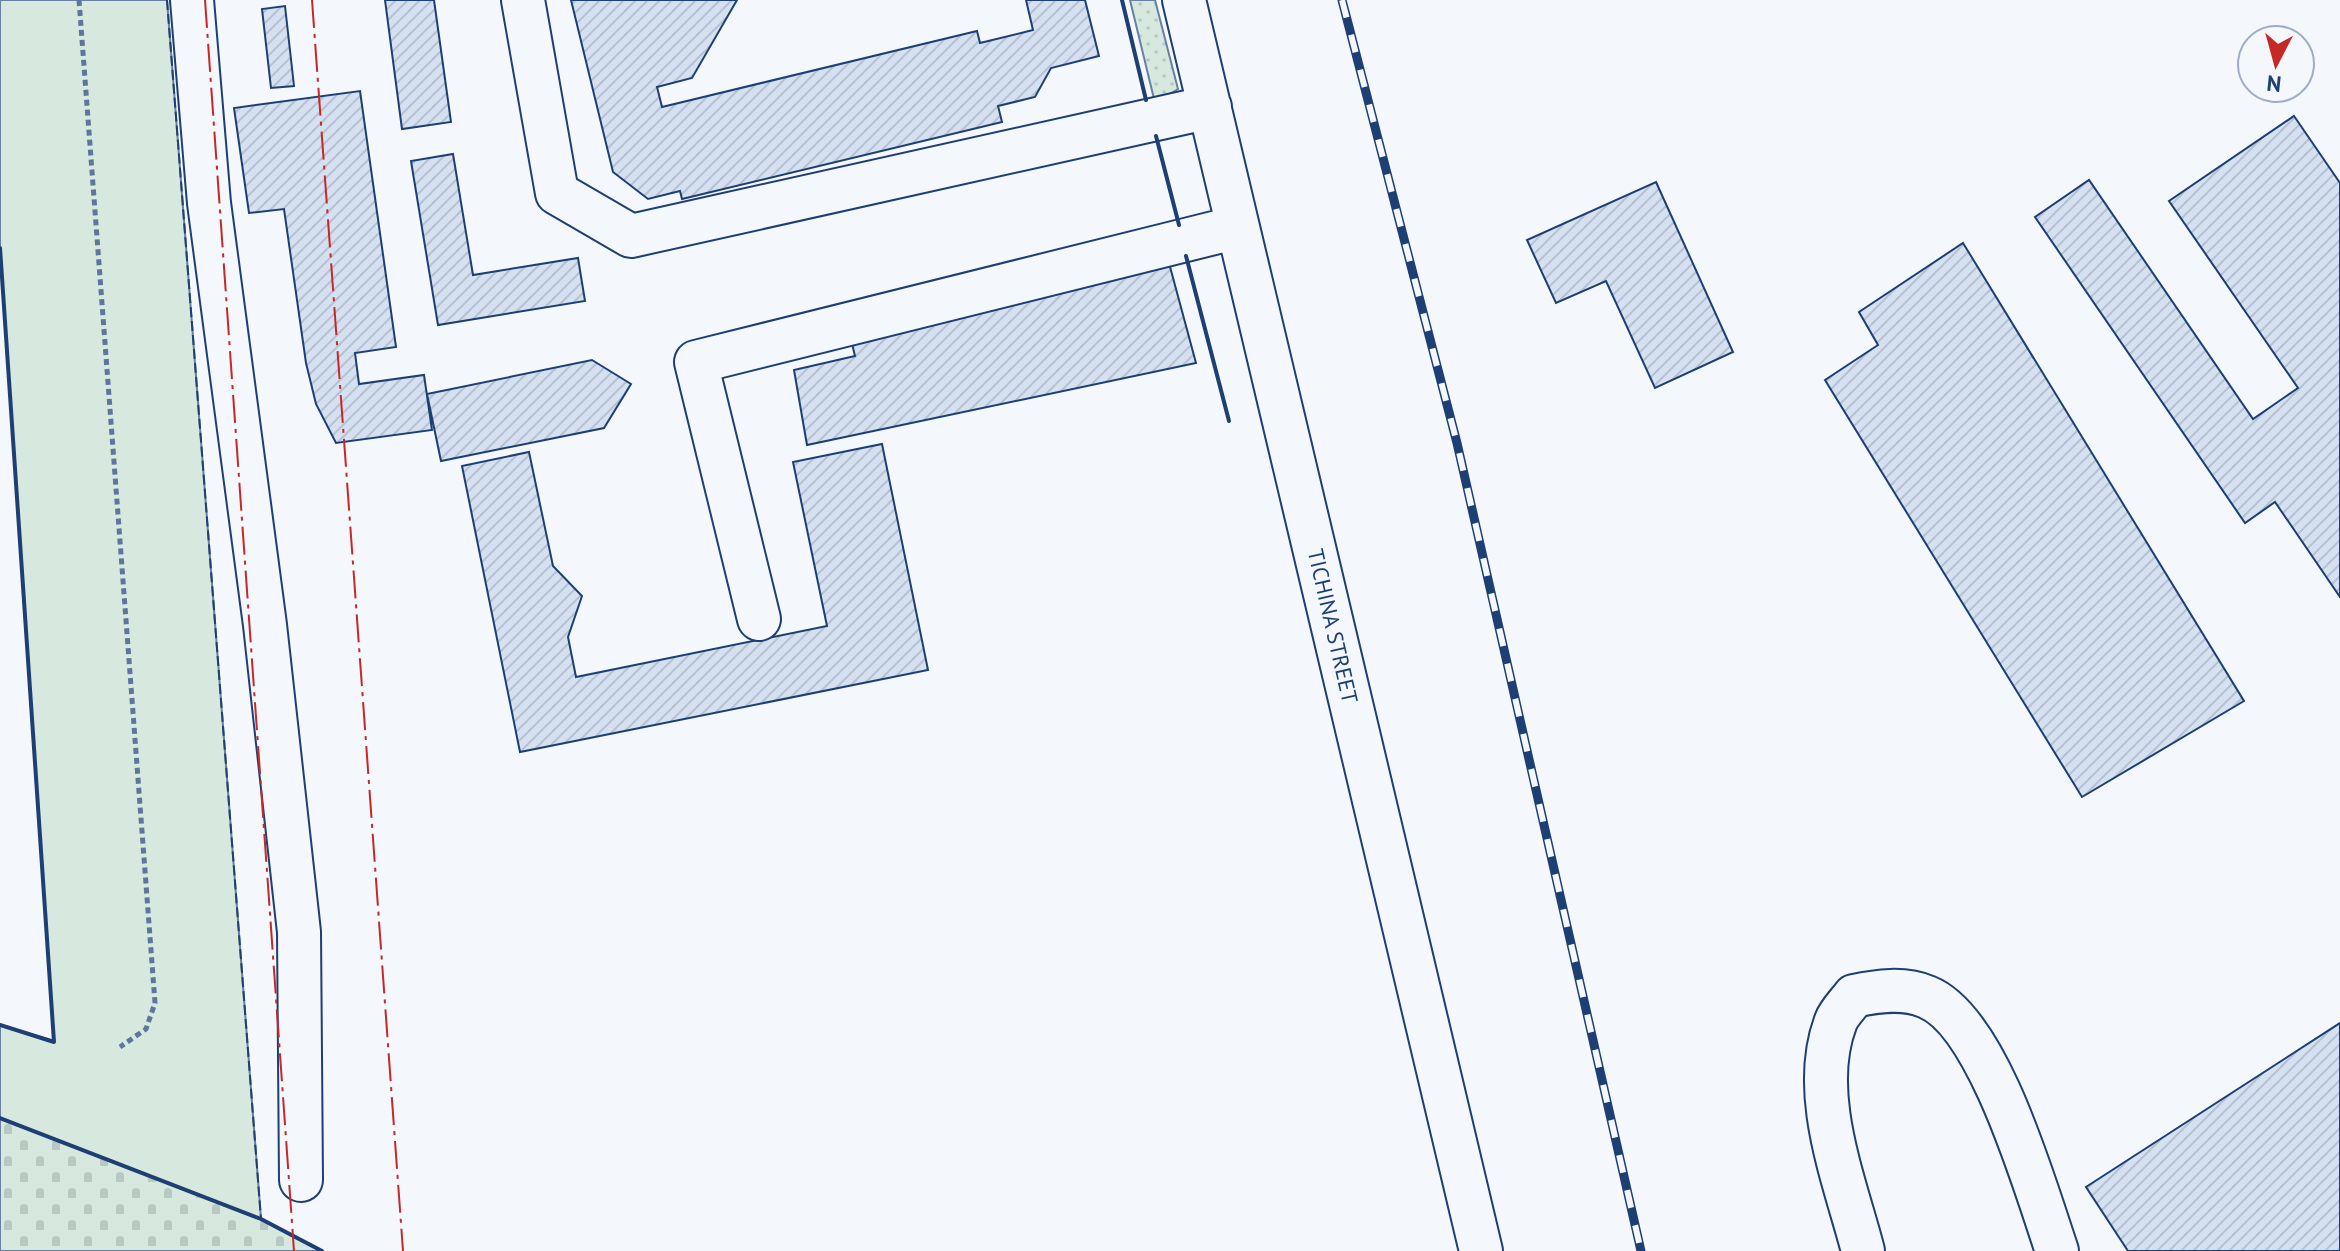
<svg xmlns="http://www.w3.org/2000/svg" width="2340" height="1251" font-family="'PT Sans',sans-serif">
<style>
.grass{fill:url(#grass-dots);stroke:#687fa3;stroke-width:2}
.cemetery{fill:url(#cemetery-stones);stroke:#687fa3;stroke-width:2}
.green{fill:#d7e8df;stroke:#687fa3;stroke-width:2}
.building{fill:url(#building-hatch);stroke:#1d3f73;stroke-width:2}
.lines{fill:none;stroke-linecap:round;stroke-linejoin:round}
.minor-casing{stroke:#1d3f73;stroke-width:46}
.path{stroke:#5e769c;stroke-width:5;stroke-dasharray:6 4;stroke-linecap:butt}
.minor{stroke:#f4f7fb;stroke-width:42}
.rail-casing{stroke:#1d3f73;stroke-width:9}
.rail{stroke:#f4f7fb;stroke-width:6;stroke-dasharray:18;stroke-linecap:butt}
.fence{stroke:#1d3f73;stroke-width:2;stroke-dasharray:10 4;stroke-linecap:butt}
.wall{stroke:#1d3f73;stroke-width:4}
.power{stroke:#c62828;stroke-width:2;stroke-dasharray:28 6 4 6;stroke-linecap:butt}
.labels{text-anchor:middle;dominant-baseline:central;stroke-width:6;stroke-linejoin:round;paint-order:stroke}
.street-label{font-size:22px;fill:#1d3f73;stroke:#f4f7fb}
</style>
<defs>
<pattern id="grass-dots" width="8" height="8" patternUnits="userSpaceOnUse" patternTransform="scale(2)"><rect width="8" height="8" fill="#d7e8df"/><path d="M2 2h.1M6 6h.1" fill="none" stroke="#b8c8c3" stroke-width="1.8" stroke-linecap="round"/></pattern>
<pattern id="cemetery-stones" width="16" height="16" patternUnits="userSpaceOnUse" patternTransform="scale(2)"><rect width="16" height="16" fill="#d7e8df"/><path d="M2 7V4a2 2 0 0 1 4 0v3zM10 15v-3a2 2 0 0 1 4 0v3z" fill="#b8c8c3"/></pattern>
<pattern id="building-hatch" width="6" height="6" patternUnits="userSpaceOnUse" patternTransform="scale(2)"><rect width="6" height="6" fill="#d5e0f0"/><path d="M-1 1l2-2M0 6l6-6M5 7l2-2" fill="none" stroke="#b6c1d1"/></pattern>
</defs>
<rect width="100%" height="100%" fill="#f4f7fb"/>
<path class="grass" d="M1130,0H1155L1178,89L1155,103Z"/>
<path class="cemetery" d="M0,1118L261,1219L322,1251H0Z"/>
<path class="green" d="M0,0H167L261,1219L0,1118V1025L54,1041L0,248Z"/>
<path class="building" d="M385,0H434L451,122L402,129Z
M571,0H737L692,78L657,87L662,107L977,31L980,43L1033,30L1026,0H1085L1099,56L1051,68L1035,97L998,106L1002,122L682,199L680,191L648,199L613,172Z
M285,6L294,86L271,88L262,9Z
M360,91L396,347L355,353L359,384L424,375L432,430L336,443L316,404L306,363L284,209L249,213L234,108Z
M2294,116L2340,183V597L2275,502L2245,523L2035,217L2089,180L2253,419L2298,388L2169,201Z
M453,154L473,275L578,258L585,301L438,325L411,161Z
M1656,182L1733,352L1655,388L1606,281L1556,303L1527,240Z
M1963,243L2244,701L2082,797L1825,380L1878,345L1859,312Z
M1169,263L1196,363L807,445L794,370L855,356L849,331Z
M592,360L631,384L604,428L441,461L427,394Z
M882,444L928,670L520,752L462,466L529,452L553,566L582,596L568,637L576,677L827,626L793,462Z
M2340,1023V1251H2128L2086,1187Z"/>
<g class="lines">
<g class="minor-casing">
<path id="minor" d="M192,0L209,203L265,625L299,932L301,1180
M523,0L557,193L631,236L1210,107
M1184,0L1481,1251
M759,619L696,362L1238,227
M1863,1251C1845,1181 1808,1093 1836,1021C1839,1013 1848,1004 1854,996C1877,991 1904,987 1927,997C1989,1022 2036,1190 2057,1251"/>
</g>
<path class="path" d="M79,0L155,1003L146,1029L120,1047"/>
<use href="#minor" class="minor"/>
<g class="rail-casing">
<path id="rail" d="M1342,0L1457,443L1641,1251"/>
</g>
<use href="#rail" class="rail"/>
<path class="fence" d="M167,0L261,1219"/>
<path class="wall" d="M1122,0L1146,100
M1156,136L1179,225
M0,248L54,1042L0,1025
M1186,256L1229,421
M0,1118L261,1219L322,1251"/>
<path class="power" d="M205,0L294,1251
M312,0L403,1251"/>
</g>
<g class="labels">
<g class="street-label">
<text transform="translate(1333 626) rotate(77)">TICHINA STREET</text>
</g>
</g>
<g transform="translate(2276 64) rotate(186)"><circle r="38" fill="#f4f7fb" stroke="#9eadc5" stroke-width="2"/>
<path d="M0-6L14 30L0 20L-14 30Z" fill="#c62828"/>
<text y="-12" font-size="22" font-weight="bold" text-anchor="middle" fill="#1d3f73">N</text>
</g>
</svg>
